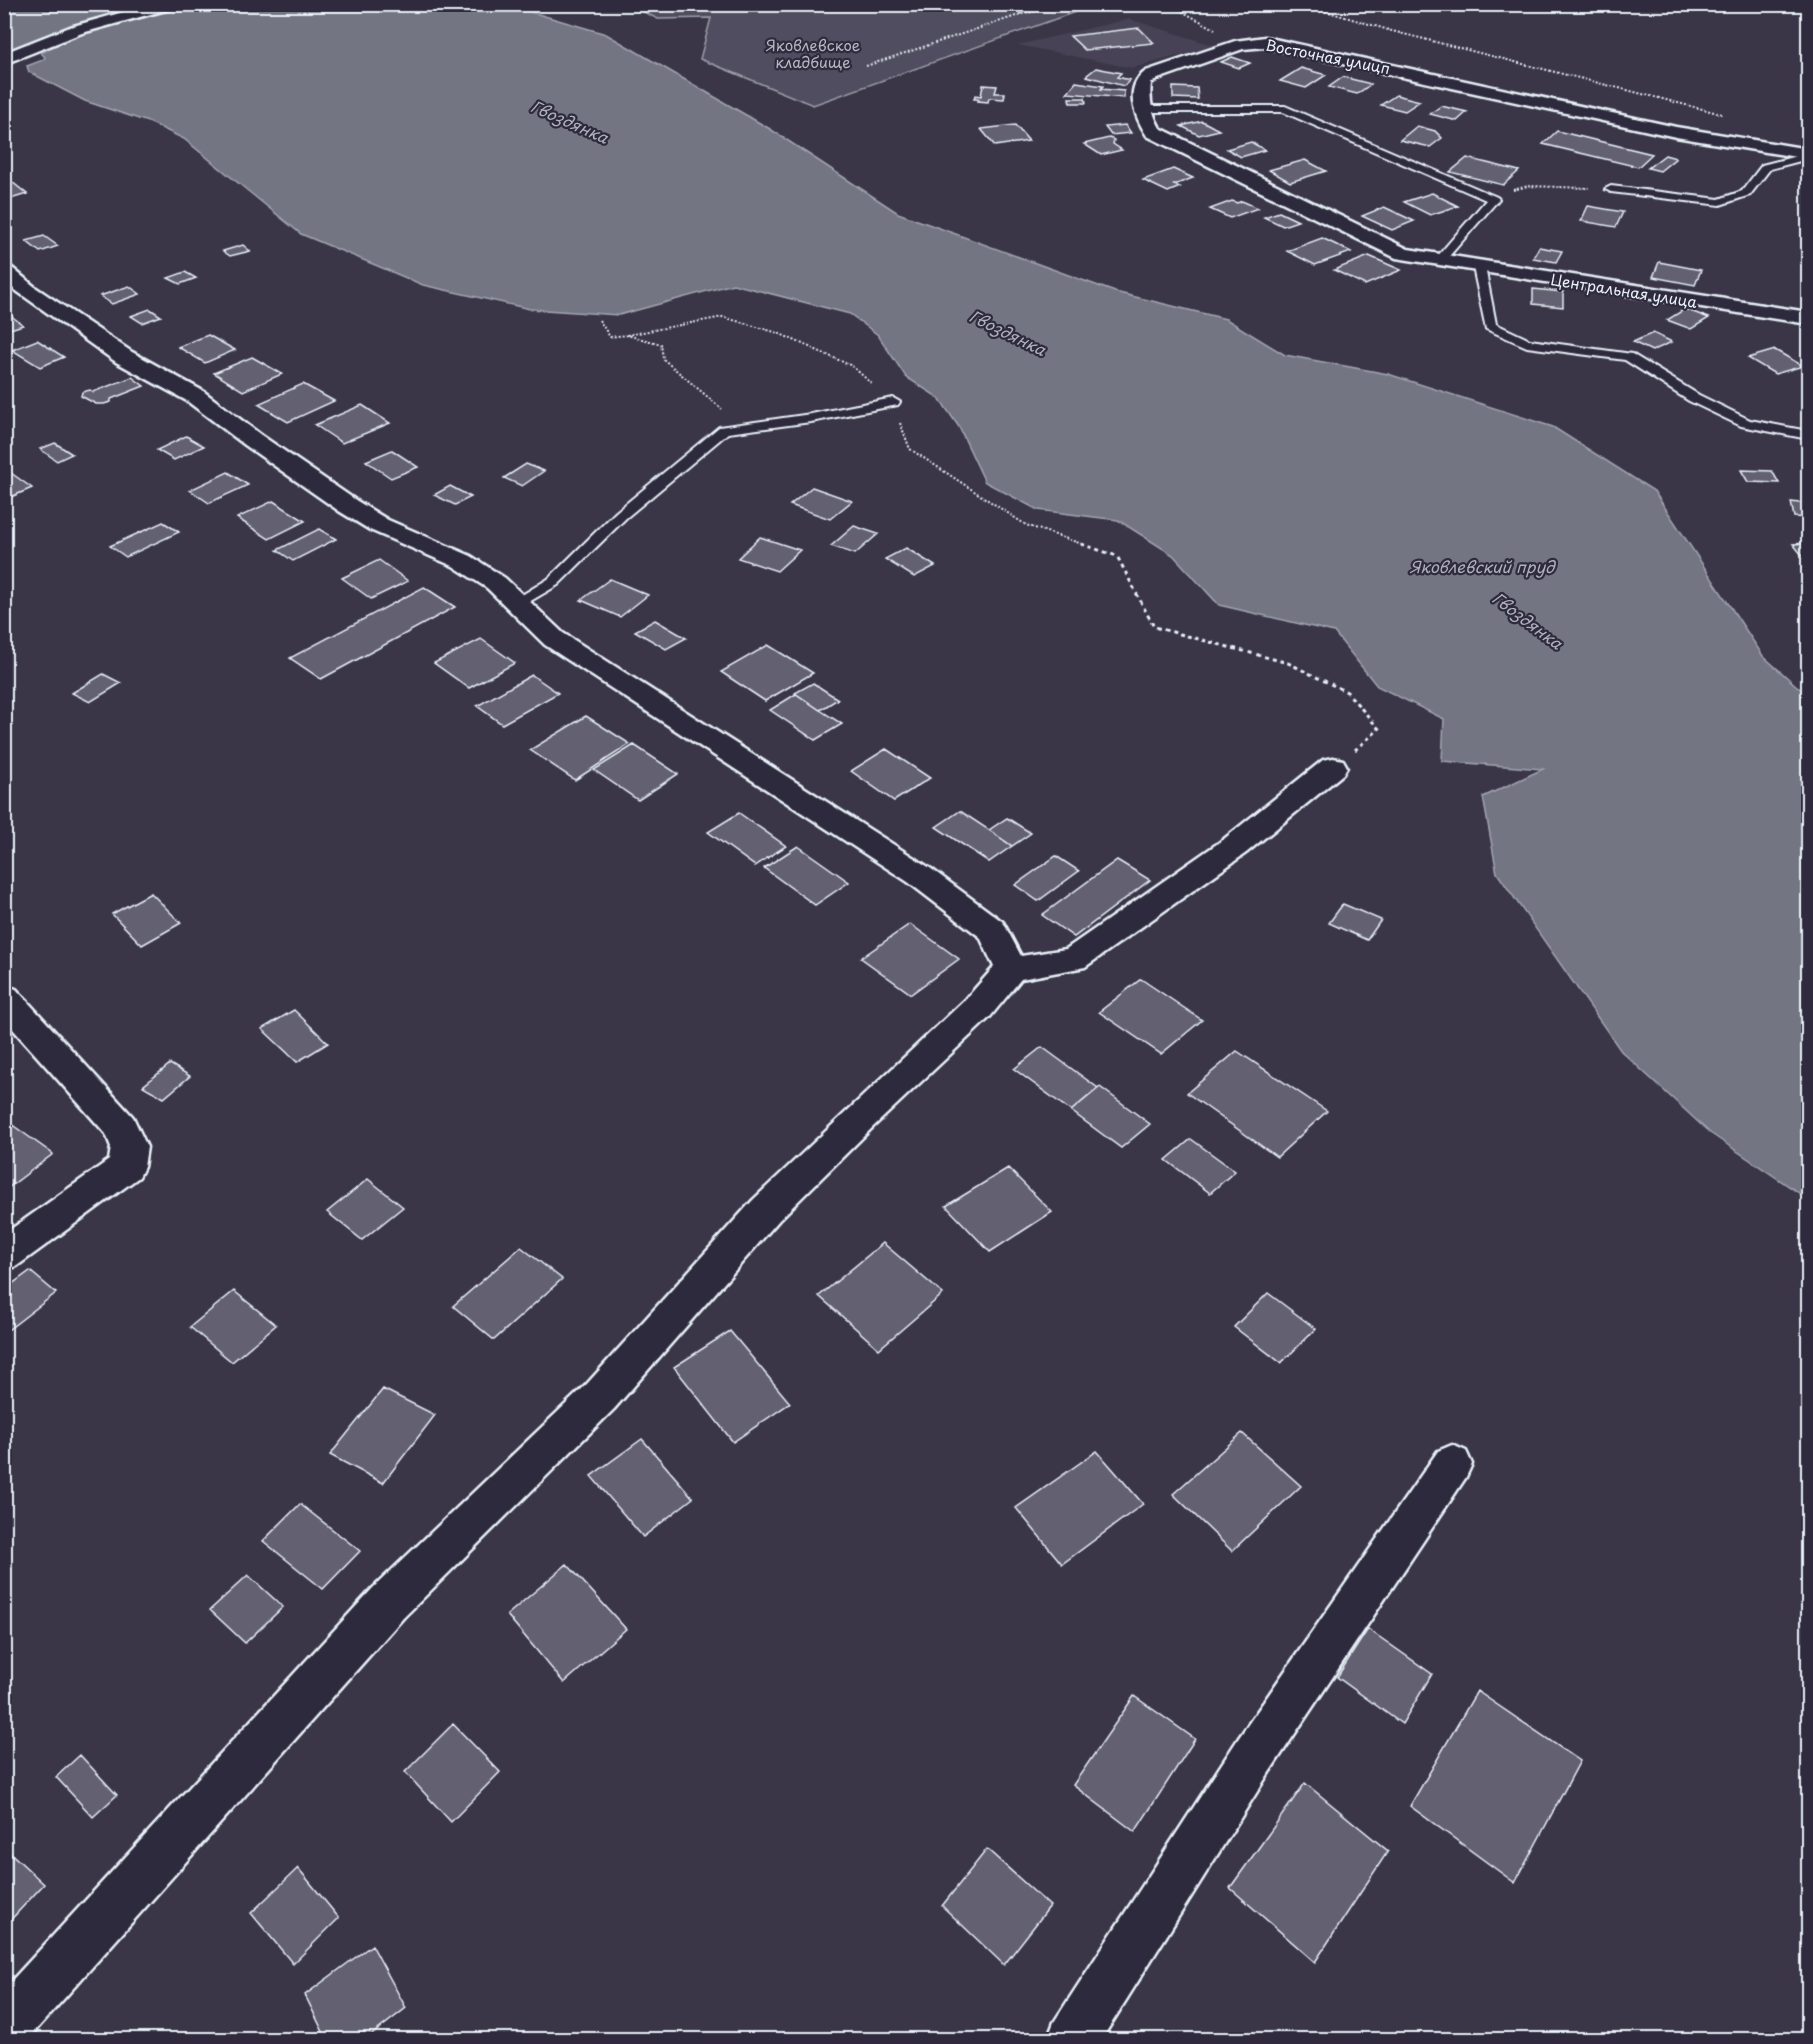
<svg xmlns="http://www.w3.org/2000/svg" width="1813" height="2044" font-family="'Playpen Sans',sans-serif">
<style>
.built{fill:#464354}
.green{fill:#504e5f;stroke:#9ca0ac;stroke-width:1.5}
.water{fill:#737482;stroke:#a2a6b1;stroke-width:1.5}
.building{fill:#636171;stroke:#e8f1f8;stroke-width:1.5}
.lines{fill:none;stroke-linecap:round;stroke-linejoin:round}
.lane-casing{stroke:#e8f1f8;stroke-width:4}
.street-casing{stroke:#e8f1f8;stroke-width:5}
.path-far1{stroke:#e8f1f8;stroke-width:2;stroke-dasharray:2 2;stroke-linecap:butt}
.path{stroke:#e8f1f8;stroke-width:3;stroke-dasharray:4 4;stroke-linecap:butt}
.lane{fill:#2f2a3d;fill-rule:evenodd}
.street{fill:#2f2a3d;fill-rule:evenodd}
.labels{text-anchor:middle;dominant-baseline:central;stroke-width:4.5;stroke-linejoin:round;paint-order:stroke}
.far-park-label{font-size:15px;fill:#b3b8c2;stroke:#2f2a3d}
.far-street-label{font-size:15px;fill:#e8f1f8;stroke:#2f2a3d}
.far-water-label{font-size:16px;font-style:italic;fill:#aeb2bd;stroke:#2f2a3d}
</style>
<rect width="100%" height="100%" fill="#3a3648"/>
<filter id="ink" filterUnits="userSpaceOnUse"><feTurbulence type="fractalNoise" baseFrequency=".0167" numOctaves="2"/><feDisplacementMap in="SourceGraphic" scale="12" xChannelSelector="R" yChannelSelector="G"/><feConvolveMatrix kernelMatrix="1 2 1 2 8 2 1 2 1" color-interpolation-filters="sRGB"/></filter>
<g filter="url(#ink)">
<path class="built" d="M1129,19L1216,46L1132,68L1018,45Z"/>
<path class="green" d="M629,5H1095L813,105L700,59L711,18L658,19Z"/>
<path class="water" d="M5,5H158L90,22L5,51Z
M195,5H507L606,34L770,129L898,213L1115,292L1226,319L1285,355L1388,374L1553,427L1654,491L1763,656L1808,696V1199L1710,1133L1621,1051L1497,873L1483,797L1543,769L1442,761L1444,719L1377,686L1334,632L1219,605L1173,555L1118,520L1038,510L985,482L959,427L939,398L906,377L878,335L850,314L733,284L619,315L530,309L423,285L301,234L184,139L151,123L85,101L29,72L27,66L43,60L45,57L41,53L75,35Z"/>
<path class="building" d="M1139,28L1154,43L1085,50L1070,36Z
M1232,57L1250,63L1239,68L1221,62Z
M1096,68L1121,73L1117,77L1130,80L1124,86L1086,76Z
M1301,68L1326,75L1306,88L1280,81Z
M1343,77L1371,84L1357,94L1329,87Z
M1076,82L1103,86L1101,89L1124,91V98L1067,93Z
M983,85L997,86L995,93H1005L1004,99L989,98L988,102L978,101L979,99H974L975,95L981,96Z
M1173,87L1197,88L1198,99L1173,98Z
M1396,95L1420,101L1405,111L1381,105Z
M1069,98H1085L1086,103H1070Z
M1441,106L1467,112L1457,121L1430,114Z
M1202,121L1219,130L1199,135L1181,126Z
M1015,125L1029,141L995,146L981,129Z
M1125,125L1131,133L1111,135L1105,127Z
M1417,126L1435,131L1442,138L1430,147L1400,140Z
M1557,131L1652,154L1638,167L1543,144Z
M1109,138L1114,140L1113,144L1122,150L1101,155L1084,144Z
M1251,142L1265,150L1241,157L1227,149Z
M1665,155L1676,158L1660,171L1648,168Z
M1467,158L1519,171L1503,185L1450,172Z
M1305,160L1326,171L1290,182L1269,170Z
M1173,169L1193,178L1174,185L1180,187L1168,192L1143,180Z
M7,178L27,194L4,201V179Z
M1432,193L1458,206L1430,215L1404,202Z
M1232,201L1237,203L1242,201L1258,208L1230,218L1210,209Z
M1588,206L1623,212L1616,227L1581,221Z
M1384,207L1414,221L1392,230L1362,216Z
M1279,212L1298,221L1283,226L1264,217Z
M44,236L58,246L40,252L26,241Z
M1322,238L1351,252L1315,265L1287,251Z
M243,245L250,251L230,256L223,251Z
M1539,247L1562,251L1556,262L1533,258Z
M1369,256L1401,270L1365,285L1334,270Z
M1659,262L1701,270L1695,285L1653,277Z
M185,272L196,278L180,284L168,278Z
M129,286L140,294L112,304L100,296Z
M1533,289L1563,292V307L1533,304Z
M150,309L161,316L142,323L131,316Z
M1685,309L1709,318L1691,329L1667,320Z
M10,315L23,325L4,331V317Z
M1653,333L1672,342L1652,351L1633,342Z
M208,335L235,350L205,363L178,347Z
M37,340L64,357L40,367L12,350Z
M1775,350L1803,366L1775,374L1748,358Z
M252,357L282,374L243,391L214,373Z
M132,377L144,386L111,399V402L104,404H96L81,396L82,392L90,390L93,392Z
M303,384L334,401L288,422L258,404Z
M362,405L390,423L342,443L315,425Z
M186,436L204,446L174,460L157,450Z
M55,443L72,454L57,461L40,449Z
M392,450L418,467L391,478L366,461Z
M526,464L544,471L522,486L504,478Z
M1741,470L1772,471L1779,483L1748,482Z
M228,472L248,485L209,503L190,490Z
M11,473L32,488L6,499L4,497V475Z
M450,486L471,497L455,505L434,495Z
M812,487L852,501L830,519L790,505Z
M273,501L305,521L269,539L237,518Z
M1791,502L1808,504V518L1794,517Z
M163,522L179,532L126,557L110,546Z
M854,526L878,534L855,554L831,546Z
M319,529L336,539L293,561L277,550Z
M760,537L800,550L777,571L738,558Z
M1808,543V559L1806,560L1793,544Z
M906,548L935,566L914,577L885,559Z
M379,560L408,581L371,599L342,578Z
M610,579L648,595L620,617L581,600Z
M424,587L455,607L321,679L290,658Z
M655,620L686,638L666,649L635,631Z
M481,639L515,663L469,688L434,663Z
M768,645L813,673L765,701L721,672Z
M103,674L121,683L90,702L72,693Z
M532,675L558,693L502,724L477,706Z
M813,683L838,699L820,710L795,693Z
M796,694L820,710L842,724L815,740L770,710Z
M586,716L630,744L575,780L530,750Z
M634,745L678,774L638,800L594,770Z
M886,749L930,778L894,801L851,771Z
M960,811L989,830L1012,846L989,862L936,827Z
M739,813L786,846L755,866L708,832Z
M1007,818L1031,833L1012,846L989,830Z
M798,846L849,882L815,905L764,868Z
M1056,856L1079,871L1038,901L1015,885Z
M1117,860L1150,880L1074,937L1042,915Z
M151,893L181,923L142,945L112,914Z
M1343,904L1381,920L1367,940L1329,923Z
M910,924L959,959L911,994L861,958Z
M1141,979L1202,1020L1161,1054L1099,1012Z
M294,1010L328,1043L297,1062L262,1029Z
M1042,1047L1098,1088L1071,1111L1014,1069Z
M1237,1051L1327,1111L1277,1157L1187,1093Z
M170,1064L190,1076L164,1098L143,1086Z
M1100,1087L1150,1124L1121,1148L1071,1111Z
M4,1119L53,1154L4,1191Z
M1191,1139L1235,1171L1210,1193L1166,1160Z
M1008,1168L1052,1212L990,1252L946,1206Z
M368,1179L403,1207L362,1240L327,1212Z
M883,1243L943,1294L879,1349L819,1296Z
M521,1247L562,1279L494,1340L453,1306Z
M30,1271L56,1293L4,1333V1290Z
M234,1291L276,1325L232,1362L190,1327Z
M1268,1293L1316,1329L1281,1363L1234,1327Z
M730,1331L790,1403L733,1442L674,1367Z
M383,1389L435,1415L383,1483L330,1455Z
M1242,1433L1301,1486L1232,1551L1173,1494Z
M642,1439L693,1498L643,1537L591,1476Z
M1097,1451L1143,1504L1062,1564L1016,1508Z
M300,1504L360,1551L323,1589L263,1541Z
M567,1564L626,1629L564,1683L507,1615Z
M248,1575L283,1607L245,1643L210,1610Z
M1368,1629L1432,1674L1402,1724L1337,1677Z
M1477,1691L1580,1761L1515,1883L1410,1806Z
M1134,1696L1195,1739L1135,1832L1073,1785Z
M453,1724L500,1772L451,1822L405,1772Z
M80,1755L117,1795L93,1817L56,1777Z
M1305,1783L1388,1851L1315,1962L1230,1888Z
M4,1847L44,1884L4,1927Z
M987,1849L1050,1906L1004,1965L942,1906Z
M298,1868L339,1918L293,1964L251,1913Z
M372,1945L406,2008L365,2040H327L305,1995Z"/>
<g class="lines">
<g class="lane-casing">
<path id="lane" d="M1285,106L1497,197L1499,199L1444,262H1436V258L1486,200L1283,112H1144L1139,109L1144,106Z
M1808,153V159L1770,169L1750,195L1720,205L1611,192L1605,189L1611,186L1719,199L1742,191L1762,165Z
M1479,263L1485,267L1496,324L1530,340L1632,354L1699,395L1750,420L1808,431V439L1741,426L1689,401L1625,360L1527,347L1486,329L1473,267Z
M893,398L900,402L898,405L811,422L728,433L626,518L558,585L522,606H512L509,603L548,579L616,512L719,427L811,414Z"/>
</g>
<g class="street-casing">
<path id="street" d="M152,4H178L176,7L82,33L4,64V53L70,27Z
M1265,37L1676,127L1808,149V159L1676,137L1265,47L1243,49L1158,79L1151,83C1149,99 1152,114 1160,128L1408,249L1808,312V324L1396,258L1147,136C1134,116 1123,87 1146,71L1235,41Z
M4,265L11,267L35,287L132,352L203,391L261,435L357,501L388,520L471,556L505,578L563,633L930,868L1003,922L1021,956L1066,949L1224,839L1323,760L1333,758L1343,760L1347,767L1343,774L1246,853L1085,967L1021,979L990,1017L874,1126L779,1220L614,1409L403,1618L27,2040H4V1989L373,1588L586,1385L753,1200L966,999L994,967L980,937L908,882L545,645L487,588L453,566L370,530L339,511L245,445L187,401L116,362L4,282Z
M4,985L16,989L133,1117L147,1147L144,1167L139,1177L17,1266L4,1270V1234L109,1160L111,1147L106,1134L4,1019Z
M1452,1445L1466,1451L1472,1464L1466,1477L1270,1771L1101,2040H1047L1054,2022L1238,1739L1438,1451Z"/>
</g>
<path class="path-far1" d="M997,4L1021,14
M1168,4L1215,29
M1302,4L1392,31L1722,114
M866,66L1022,14L1071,4
M1513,190L1528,186L1589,188
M599,320L610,337L627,335L661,344L663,359L722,409
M627,335L723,317L778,333L852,366L872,384
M900,423L910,449L1026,525L1085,545"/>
<path class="path" d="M1081,544L1117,556L1154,627L1288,663L1347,692L1379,729L1355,750"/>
<use href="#lane" class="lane"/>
<use href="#street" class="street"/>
</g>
</g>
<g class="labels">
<g class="far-park-label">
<text x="813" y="44">Яковлевское<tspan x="813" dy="17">кладбище</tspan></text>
</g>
<g class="far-street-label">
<text transform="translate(1328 56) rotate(11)">Восточная улицп</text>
<text transform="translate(1624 290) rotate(9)">Центральная улица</text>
</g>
<g class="far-water-label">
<text transform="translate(570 121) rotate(24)">Гвоздянка</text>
<text transform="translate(1008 332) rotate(26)">Гвоздянка</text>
<text x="1482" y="566">Яковлевский пруд</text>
<text transform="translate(1528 620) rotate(37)">Гвоздянка</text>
</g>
</g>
<rect width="1813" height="2044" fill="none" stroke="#2f2a3d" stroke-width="24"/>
<rect x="12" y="12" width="1789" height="2020" fill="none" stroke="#e8f1f8" stroke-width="2" filter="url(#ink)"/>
</svg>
